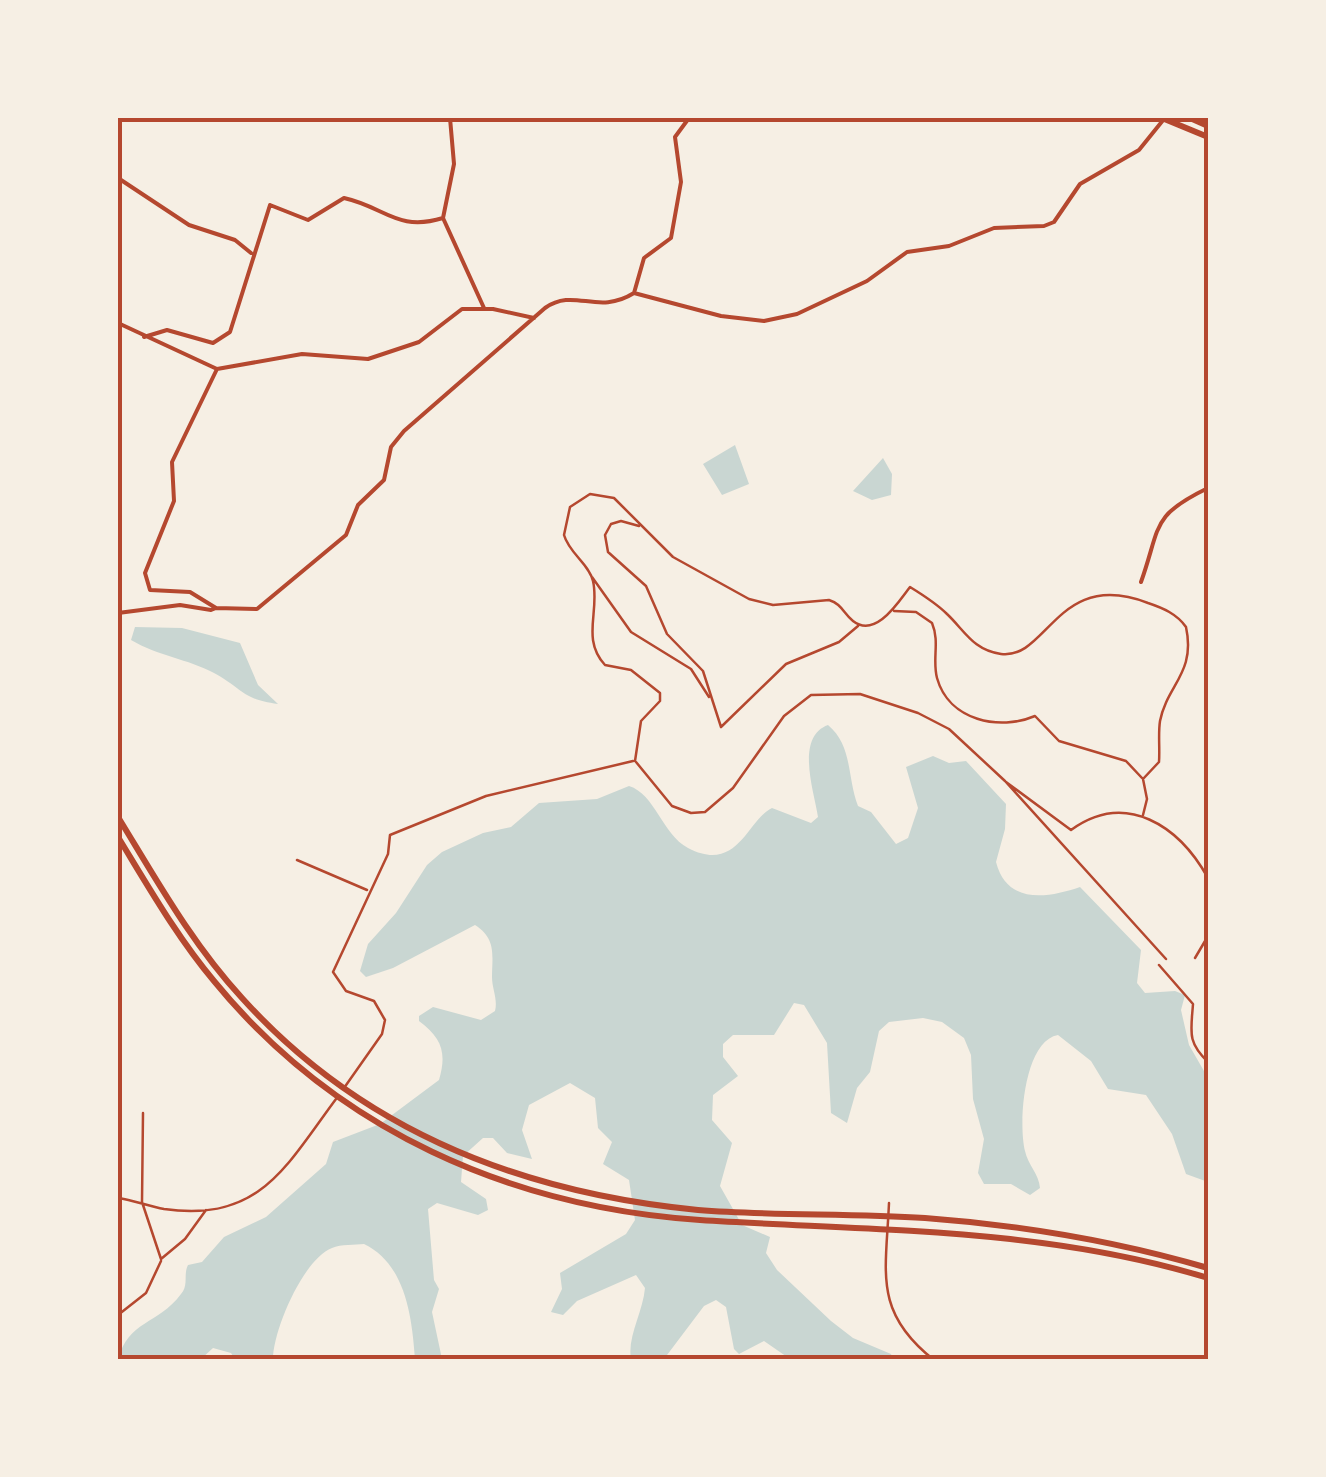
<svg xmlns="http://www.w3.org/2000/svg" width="1326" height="1477" font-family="'PT Sans Narrow',sans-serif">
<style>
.water{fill:#c9d6d2}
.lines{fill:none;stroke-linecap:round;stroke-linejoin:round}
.pedestrian{stroke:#b5482f;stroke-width:2.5}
.minor{stroke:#b5482f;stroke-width:4}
.trunk{stroke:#b5482f;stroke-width:6}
.motorway{stroke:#b5482f;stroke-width:6}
.neatline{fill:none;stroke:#b5482f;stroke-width:4}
</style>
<rect width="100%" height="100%" fill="#f6efe4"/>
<path class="water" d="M735,445L749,484L722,495L703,464Z
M883,458L892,474L891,495L872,500L853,491Z
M135,627L182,628L240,643L258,685L278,704C243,700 242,688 214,673C188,659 158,656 131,640Z
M828,725C853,746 847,778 858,806L871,812L896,844L908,838L918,808L906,767L933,756L949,763L966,761L1006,804L1005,829L996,862C1007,905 1048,898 1080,887L1141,950L1137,983L1145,993L1175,991L1185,995L1181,1010L1189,1045L1208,1078V1182L1186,1174L1172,1134L1146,1095L1108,1089L1091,1061L1058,1035C1024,1041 1018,1123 1025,1151C1028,1165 1039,1174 1040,1188L1030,1195L1011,1184H984L978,1173L984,1139L973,1099L971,1055L964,1038L942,1022L923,1018L889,1022L879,1031L870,1072L857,1088L847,1123L831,1113L827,1043L804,1005L794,1003L774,1035H733L723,1044V1057L738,1076L713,1095L712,1120L732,1143L720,1186L742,1225L770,1237L766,1253L777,1270L831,1321L853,1338L891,1354L893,1359H790L764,1341L739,1354L734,1349L726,1307L716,1300L704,1306L664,1359H631C627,1337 643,1312 645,1288L636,1275L577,1301L563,1315L551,1312L562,1289L560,1273L626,1234L635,1220L629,1180L603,1164L612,1142L598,1128L595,1098L570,1083L529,1105L522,1130L532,1159L507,1153L493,1138H483L463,1156L461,1182L486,1199L488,1210L478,1215L437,1203L428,1209L434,1280L439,1289L432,1312L442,1359H415C412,1318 406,1264 364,1244C355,1245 341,1244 332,1248C303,1259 273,1331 273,1359H235L231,1353L213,1348L201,1359L118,1360C128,1320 158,1325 181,1294C189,1285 183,1275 188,1265L202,1262L224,1237L266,1217L326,1164L333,1142L380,1124L439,1080C447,1053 442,1038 419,1021V1016L433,1007L481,1020L495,1011C498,999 492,989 492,977C492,956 497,939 475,925L393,968L366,977L360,971L368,944L396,913L427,865L442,852L483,833L511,827L539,803L597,799L629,786C655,794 662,834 688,848C738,874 747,820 772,808L811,823L818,817C814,791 795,737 828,725Z"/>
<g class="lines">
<path class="pedestrian" d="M639,526L621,521L611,524L605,535L608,552L646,586L667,634L703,671L721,727L786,664L839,642L858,626
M592,577L631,632L691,669L709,697
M894,611L916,612L932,623C940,642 932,659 937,678C949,721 1000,731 1035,716L1059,741L1126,761L1142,778
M635,761L641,721L660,701V693L631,670L605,665C581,639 600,611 593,581C589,564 569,553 564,535L570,507L590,494L614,498L673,557L749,599L773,605L829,600C842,604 843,613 853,621C876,639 899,601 910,587C923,595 936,603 947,614C965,631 973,650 1001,654C1048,660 1057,568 1148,603C1163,608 1177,614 1186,627C1196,673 1167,685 1160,721C1158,734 1160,748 1159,762L1143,779L1147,799L1143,815
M636,762L672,806L691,813L705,812L733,788L784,716L811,695L860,694L918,713L949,729L1005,781L1166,959
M1006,782L1071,830C1126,790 1179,826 1208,878
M297,860L367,890
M1195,958L1208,936
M1159,965L1193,1004C1191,1032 1187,1042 1208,1062
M344,1088L382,1034L385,1020L374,1001L346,991L333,972L388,854L390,835L486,796L633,761
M143,1113L142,1202L161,1259L185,1239L206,1210
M118,1198C133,1200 148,1206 164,1209C260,1223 286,1166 336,1099
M889,1203C886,1273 873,1312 934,1360
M118,1315L146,1293L161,1261"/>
<path class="minor" d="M450,118L454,164L443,218L484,308
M118,178L189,225L235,240L251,253
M634,293L721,316L764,321L797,314L867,281L907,252L949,246L994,228L1044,226L1054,222L1080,184L1139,150L1164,119
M634,293L644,258L671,238L681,182L675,137L689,118
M118,323L217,369L302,354L368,359L419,342L462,309H493L534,318
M144,337L167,330L213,343L230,332L270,205L308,220L344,198C385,207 397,232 443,218
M1141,582C1161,526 1150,516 1208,488
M216,608L257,609L346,535L358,505L384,480L391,447L404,431L545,308C575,287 597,316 634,293
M211,610L216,608L190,592L150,590L145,573L174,501L172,462L217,369
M118,613L180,605L211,610"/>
<path class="trunk" d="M1162,118L1208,137
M1190,118L1208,126"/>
<path class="motorway" d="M118,817C156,879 192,944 242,998C362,1131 522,1193 698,1210C773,1216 849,1213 925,1218C1020,1225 1116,1241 1208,1268
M118,837C148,886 177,937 214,981C336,1130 510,1207 700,1220C872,1231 1042,1227 1208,1278"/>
</g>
<rect width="1326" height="1477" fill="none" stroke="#f6efe4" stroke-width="240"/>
<rect x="120" y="120" width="1086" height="1237" class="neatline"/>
</svg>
